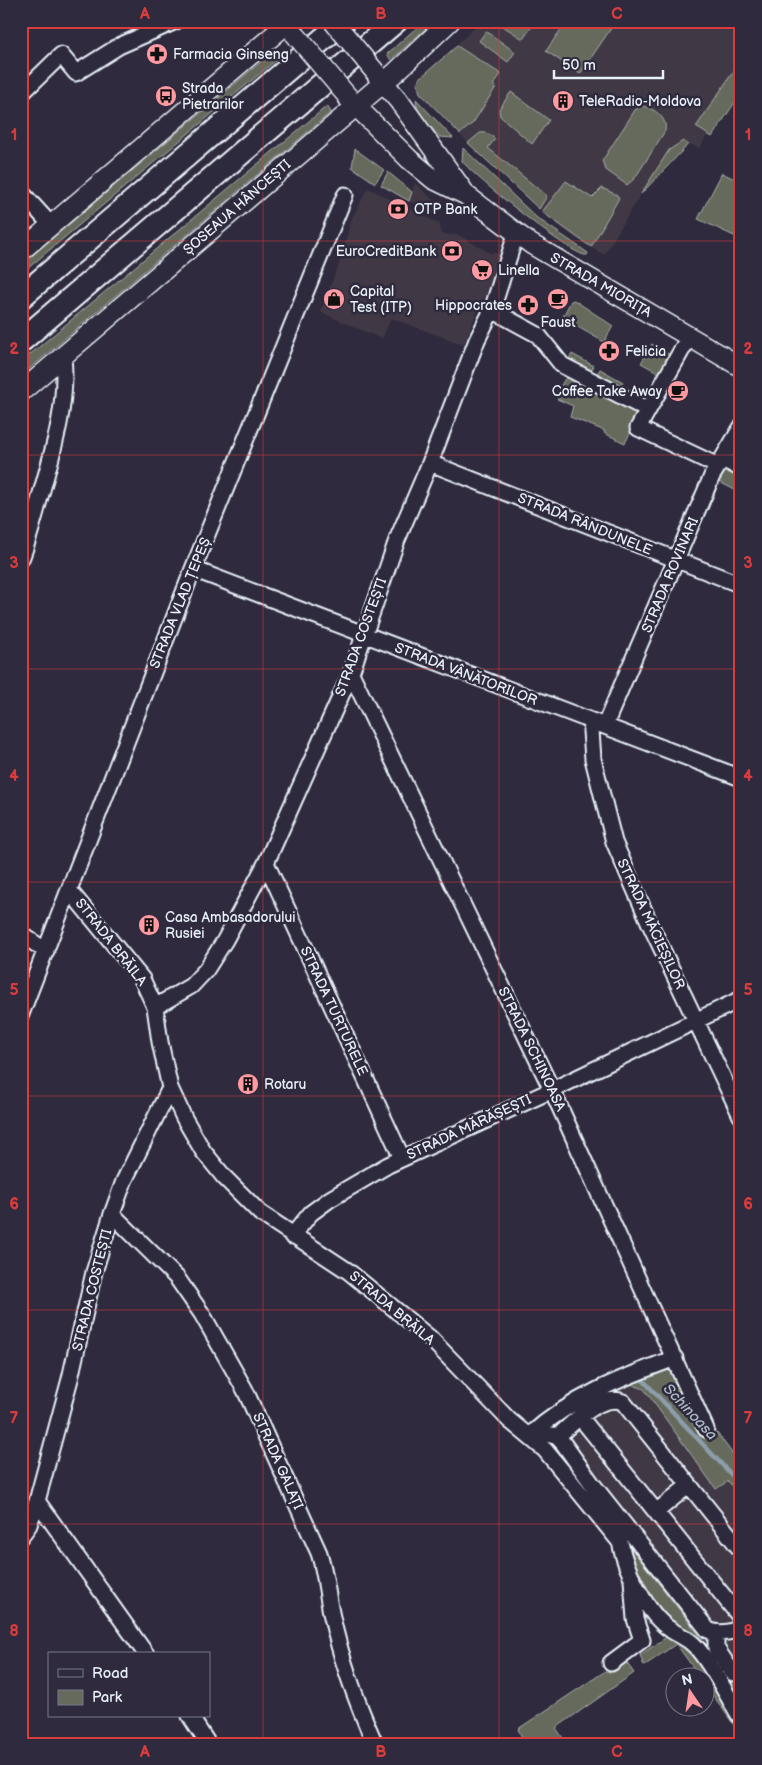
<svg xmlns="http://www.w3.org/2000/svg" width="762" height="1765" font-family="'Balsamiq Sans',sans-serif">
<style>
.built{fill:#413845}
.green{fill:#666a5c;stroke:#a7aeaa}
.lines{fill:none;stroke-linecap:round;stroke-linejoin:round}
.stream{stroke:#8c9eac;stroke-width:4.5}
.minor-casing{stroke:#e8f1f8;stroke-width:19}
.major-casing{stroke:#e8f1f8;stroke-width:22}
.highway-casing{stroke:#e8f1f8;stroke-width:26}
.minor{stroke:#2f2a3d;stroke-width:15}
.major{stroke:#2f2a3d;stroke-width:19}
.highway{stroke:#2f2a3d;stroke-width:22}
.major-bridge-casing{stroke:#e8f1f8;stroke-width:22;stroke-linecap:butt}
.major-bridge{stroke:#2f2a3d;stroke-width:19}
.grid{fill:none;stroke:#d83c3d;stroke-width:1;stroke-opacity:0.55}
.labels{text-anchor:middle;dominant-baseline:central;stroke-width:5;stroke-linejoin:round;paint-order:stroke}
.poi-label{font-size:14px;fill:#e8f1f8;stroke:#2f2a3d;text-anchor:start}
.street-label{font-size:14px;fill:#e8f1f8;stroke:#2f2a3d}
.water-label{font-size:15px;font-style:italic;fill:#abb9c6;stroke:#2f2a3d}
.neatline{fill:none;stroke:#d83c3d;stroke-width:2}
.grid-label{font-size:16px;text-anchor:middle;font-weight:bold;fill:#d83c3d}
</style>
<rect width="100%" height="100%" fill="#2f2a3d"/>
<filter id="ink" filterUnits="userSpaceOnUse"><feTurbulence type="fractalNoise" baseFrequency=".02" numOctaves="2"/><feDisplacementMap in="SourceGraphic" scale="10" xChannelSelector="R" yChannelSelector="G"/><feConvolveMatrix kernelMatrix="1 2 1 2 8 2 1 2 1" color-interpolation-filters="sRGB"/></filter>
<g filter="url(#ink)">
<path class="built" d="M482,21H741V93L712,137L707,135L700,148L688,144L641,194L604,255L575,238L542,212L468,143L420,93L417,83L420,78Z
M415,183L441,207L434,215L409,201Z
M368,188L440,224L441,234L459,235L490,253H501L502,265L475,316L464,345L391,318L382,339L320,312L341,259L351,220Z
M628,1383L644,1389L717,1489L728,1481L741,1496V1696L709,1648L548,1442L551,1426Z"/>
<path class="green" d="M424,21H434L391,60L387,54Z
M495,21H536L523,39Z
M563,21H616L580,74L546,51L564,25Z
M486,31L515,52L508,62L479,41Z
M457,46L501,74L493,85L496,87L473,123L460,134L420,93L417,83L420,78Z
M276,49L282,55L21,274V265Z
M741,60V93L712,137L696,127Z
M511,92L549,120L532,144L500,116L499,109Z
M416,99L453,138L440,137L418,113Z
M327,106L331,112L21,376V362Z
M642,106C654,108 668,118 665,131L635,178L627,185L606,170L602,161L635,110Z
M480,133C486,132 490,134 495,139L488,148L547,196L539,209L468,143Z
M683,141L688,144L684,149L641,194L669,150Z
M463,148L537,218L588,253L587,255C575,259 473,176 462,161Z
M355,149L384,170L375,183L352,167Z
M388,172L412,192L409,201L381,185Z
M722,173L741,182V221L734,236L698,219Z
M566,181L592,198L602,188L617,195L619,198L591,247L542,212Z
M574,300L613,326L604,342L562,318L571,301Z
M652,344L670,355L659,373L641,363Z
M572,354L594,366L589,374L567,362Z
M600,369L623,382L618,390L595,377Z
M568,374L640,414L625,443L604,433L605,431L570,417L573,406L557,399L560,394L558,390Z
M732,468L741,473V493L719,482L708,510L705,506L716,479Z
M672,1369L705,1437L717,1433L741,1465V1496L728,1481L716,1489L644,1389L628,1383L551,1426L568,1410L655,1370Z
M624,1539L709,1648L741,1696V1709L637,1578Z
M668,1636L682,1639L697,1656L741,1725V1735L705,1684L704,1678L700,1677L676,1644L644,1666L640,1655Z
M626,1662L634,1673L556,1728L567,1744H525L518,1729L607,1670Z"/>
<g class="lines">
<path class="stream" d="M641,1378L741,1485"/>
<g class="minor-casing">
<path id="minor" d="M21,94L61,55L76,73L119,46L176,21
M21,192L51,225
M492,310L538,335L562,365L648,410
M689,337L638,428L718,466
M723,459L741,469
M430,463L741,585
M21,559C29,539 34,518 40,497C53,451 68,404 63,357
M193,569L741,778
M351,673L552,1090L706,1429
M593,723L591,731L593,759L614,842L650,924L741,1116
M605,725L712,476L741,428
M266,863L402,1158
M69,890L142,979L155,1007L160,1042L170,1088L184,1118L203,1151L224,1177L260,1213L348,1271L430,1338L509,1420L545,1450L620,1542C625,1569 647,1615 671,1630C681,1637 686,1636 696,1647C714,1667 726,1695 741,1718
M21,934L46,951
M155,1007L191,986L206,970L225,940L266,863L351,673L397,540L430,463L477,340L492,310L516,234
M21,1014L193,569L345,195
M112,1214L177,1278L202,1314L245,1390L319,1553C326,1574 327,1596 332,1617C341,1660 357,1703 375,1744
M292,1236L311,1213L330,1199L388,1165L552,1090L741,999
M580,1417L741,1618
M533,1432L558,1436L593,1485L708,1630C719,1635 730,1633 741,1627
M529,1436C572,1397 621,1378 675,1358
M558,1436C573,1423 601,1393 623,1402L741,1550
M37,1501L146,1654
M656,1512L689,1485
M21,1536L29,1525L37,1501L70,1379L94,1272L112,1214L124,1181L170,1088
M716,1634V1648L733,1673
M611,1663L642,1640L635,1619L632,1580
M190,1716L208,1744"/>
</g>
<g class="major-casing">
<path id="major" d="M376,74L399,101L464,192
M348,98L409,159L433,179L466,195L531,244L741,367
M21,251L290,21
M21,392L396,72L450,21"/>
</g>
<g class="highway-casing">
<path id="highway" d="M21,297L344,21
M21,341L396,21"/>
</g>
<use href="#minor" class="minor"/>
<use href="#major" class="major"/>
<use href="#highway" class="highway"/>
<g class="major-bridge-casing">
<path id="major-bridge" d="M333,21L376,73
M294,33L348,97"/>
</g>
<use href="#major-bridge" class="major-bridge"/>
</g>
</g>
<path class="grid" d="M263,21V1744M499,21V1744M21,241H741M21,455H741M21,669H741M21,882H741M21,1096H741M21,1310H741M21,1524H741"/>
<defs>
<g id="pharmacy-disc" transform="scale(1.125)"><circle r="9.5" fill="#ff9aa2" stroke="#2f2a3d"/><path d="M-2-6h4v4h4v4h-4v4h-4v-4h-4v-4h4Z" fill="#111"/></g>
<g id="bus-disc" transform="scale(1.125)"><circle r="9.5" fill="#ff9aa2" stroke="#2f2a3d"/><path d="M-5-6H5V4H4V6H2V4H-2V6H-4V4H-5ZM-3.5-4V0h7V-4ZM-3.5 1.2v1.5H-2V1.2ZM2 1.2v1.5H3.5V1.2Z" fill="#111"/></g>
<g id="building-disc" transform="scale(1.125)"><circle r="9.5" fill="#ff9aa2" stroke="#2f2a3d"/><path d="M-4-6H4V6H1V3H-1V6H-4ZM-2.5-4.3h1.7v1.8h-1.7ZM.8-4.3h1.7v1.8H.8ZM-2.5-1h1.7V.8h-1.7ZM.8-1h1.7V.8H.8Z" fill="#111"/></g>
<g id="bank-disc" transform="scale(1.125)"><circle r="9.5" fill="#ff9aa2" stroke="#2f2a3d"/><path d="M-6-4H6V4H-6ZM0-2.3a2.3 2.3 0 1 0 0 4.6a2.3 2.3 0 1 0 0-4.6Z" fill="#111"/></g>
<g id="supermarket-disc" transform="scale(1.125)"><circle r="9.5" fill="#ff9aa2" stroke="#2f2a3d"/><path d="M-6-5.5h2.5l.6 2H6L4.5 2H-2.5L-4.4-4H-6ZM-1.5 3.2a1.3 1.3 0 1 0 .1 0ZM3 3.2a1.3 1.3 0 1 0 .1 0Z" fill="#111"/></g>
<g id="shop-disc" transform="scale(1.125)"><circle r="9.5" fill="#ff9aa2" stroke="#2f2a3d"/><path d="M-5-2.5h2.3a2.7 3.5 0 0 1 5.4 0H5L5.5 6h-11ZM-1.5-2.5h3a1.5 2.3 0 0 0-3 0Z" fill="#111"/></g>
<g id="cafe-disc" transform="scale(1.125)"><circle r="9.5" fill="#ff9aa2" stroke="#2f2a3d"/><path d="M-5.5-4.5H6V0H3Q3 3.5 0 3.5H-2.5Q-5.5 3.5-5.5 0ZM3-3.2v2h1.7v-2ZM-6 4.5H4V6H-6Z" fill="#111"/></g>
</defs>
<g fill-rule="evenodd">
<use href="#pharmacy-disc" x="157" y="54"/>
<use href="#bus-disc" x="166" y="96"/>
<use href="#building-disc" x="563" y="101"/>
<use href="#bank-disc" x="398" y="209"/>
<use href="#bank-disc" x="452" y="251"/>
<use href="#supermarket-disc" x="482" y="270"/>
<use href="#shop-disc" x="334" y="299"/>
<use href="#cafe-disc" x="558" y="299"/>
<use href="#pharmacy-disc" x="528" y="305"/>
<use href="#pharmacy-disc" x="609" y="351"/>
<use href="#cafe-disc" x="678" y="391"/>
<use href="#building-disc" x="149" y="925"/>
<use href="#building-disc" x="248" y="1084"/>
</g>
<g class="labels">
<g class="poi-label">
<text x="173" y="54">Farmacia Ginseng</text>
<text x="182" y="88">Strada<tspan x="182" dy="16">Pietrarilor</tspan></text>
<text x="579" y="101">TeleRadio-Moldova</text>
<text x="414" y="209">OTP Bank</text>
<text x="436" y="251" text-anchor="end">EuroCreditBank</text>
<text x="498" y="270">Linella</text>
<text x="350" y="291">Capital<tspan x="350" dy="16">Test (ITP)</tspan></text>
<text x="512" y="305" text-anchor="end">Hippocrates</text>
<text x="558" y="322" text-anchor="middle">Faust</text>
<text x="625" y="351">Felicia</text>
<text x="662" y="391" text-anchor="end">Coffee Take Away</text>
<text x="165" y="917">Casa Ambasadorului<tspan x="165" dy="16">Rusiei</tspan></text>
<text x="264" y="1084">Rotaru</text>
</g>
<g class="street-label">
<text transform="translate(237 207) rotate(-41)">ȘOSEAUA HÂNCEȘTI</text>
<text transform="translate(601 285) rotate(30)">STRADA MIORIȚA</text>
<text transform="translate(585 524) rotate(22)">STRADA RÂNDUNELE</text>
<text transform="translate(670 575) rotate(-67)">STRADA ROVINARI</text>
<text transform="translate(180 603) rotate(-68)">STRADA VLAD ȚEPEȘ</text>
<text transform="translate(361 637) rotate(-70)">STRADA COSTEȘTI</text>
<text transform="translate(466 674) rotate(21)">STRADA VÂNĂTORILOR</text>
<text transform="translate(651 924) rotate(65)">STRADA MĂCIEȘILOR</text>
<text transform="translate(111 942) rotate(52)">STRADA BRĂILA</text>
<text transform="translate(334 1011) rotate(65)">STRADA TURTURELE</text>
<text transform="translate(532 1049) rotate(64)">STRADA SCHINOASA</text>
<text transform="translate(469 1127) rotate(-25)">STRADA MĂRĂȘEȘTI</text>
<text transform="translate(92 1290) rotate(-76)">STRADA COSTEȘTI</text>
<text transform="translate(392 1308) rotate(40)">STRADA BRĂILA</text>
<text transform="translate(278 1461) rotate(66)">STRADA GALAȚI</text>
</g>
<g class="water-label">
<text transform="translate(690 1412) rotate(47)">Schinoasa</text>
</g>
</g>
<rect width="762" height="1765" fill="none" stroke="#2f2a3d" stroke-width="55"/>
<rect x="48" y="1652" width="162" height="65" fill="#2f2a3d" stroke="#797a88"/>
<rect x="58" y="1669" width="25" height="8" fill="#2f2a3d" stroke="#797a88"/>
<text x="92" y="1678" font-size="15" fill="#e8f1f8">Road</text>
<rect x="58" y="1690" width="25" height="15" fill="#666a5c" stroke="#797a88"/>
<text x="92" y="1702" font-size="15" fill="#e8f1f8">Park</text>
<g transform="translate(690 1692) rotate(347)"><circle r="24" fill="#2f2a3d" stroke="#797a88"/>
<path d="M0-4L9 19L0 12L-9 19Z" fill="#ff9aa2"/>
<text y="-8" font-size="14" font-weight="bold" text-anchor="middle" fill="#e8f1f8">N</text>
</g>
<path d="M554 70v8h109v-8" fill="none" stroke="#e8f1f8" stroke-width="2.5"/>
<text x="562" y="70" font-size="15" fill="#e8f1f8" stroke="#2f2a3d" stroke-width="4" paint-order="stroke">50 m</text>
<rect x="28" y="28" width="706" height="1710" class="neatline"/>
<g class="grid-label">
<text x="145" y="19">A</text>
<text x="381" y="19">B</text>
<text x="617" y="19">C</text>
<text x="14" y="140">1</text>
<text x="748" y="140">1</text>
<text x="14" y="354">2</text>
<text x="748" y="354">2</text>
<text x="14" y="568">3</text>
<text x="748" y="568">3</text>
<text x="14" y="781">4</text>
<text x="748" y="781">4</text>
<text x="14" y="995">5</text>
<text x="748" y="995">5</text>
<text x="14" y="1209">6</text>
<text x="748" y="1209">6</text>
<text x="14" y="1423">7</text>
<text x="748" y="1423">7</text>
<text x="14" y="1636">8</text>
<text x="748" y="1636">8</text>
<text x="145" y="1757">A</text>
<text x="381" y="1757">B</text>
<text x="617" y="1757">C</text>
</g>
</svg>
